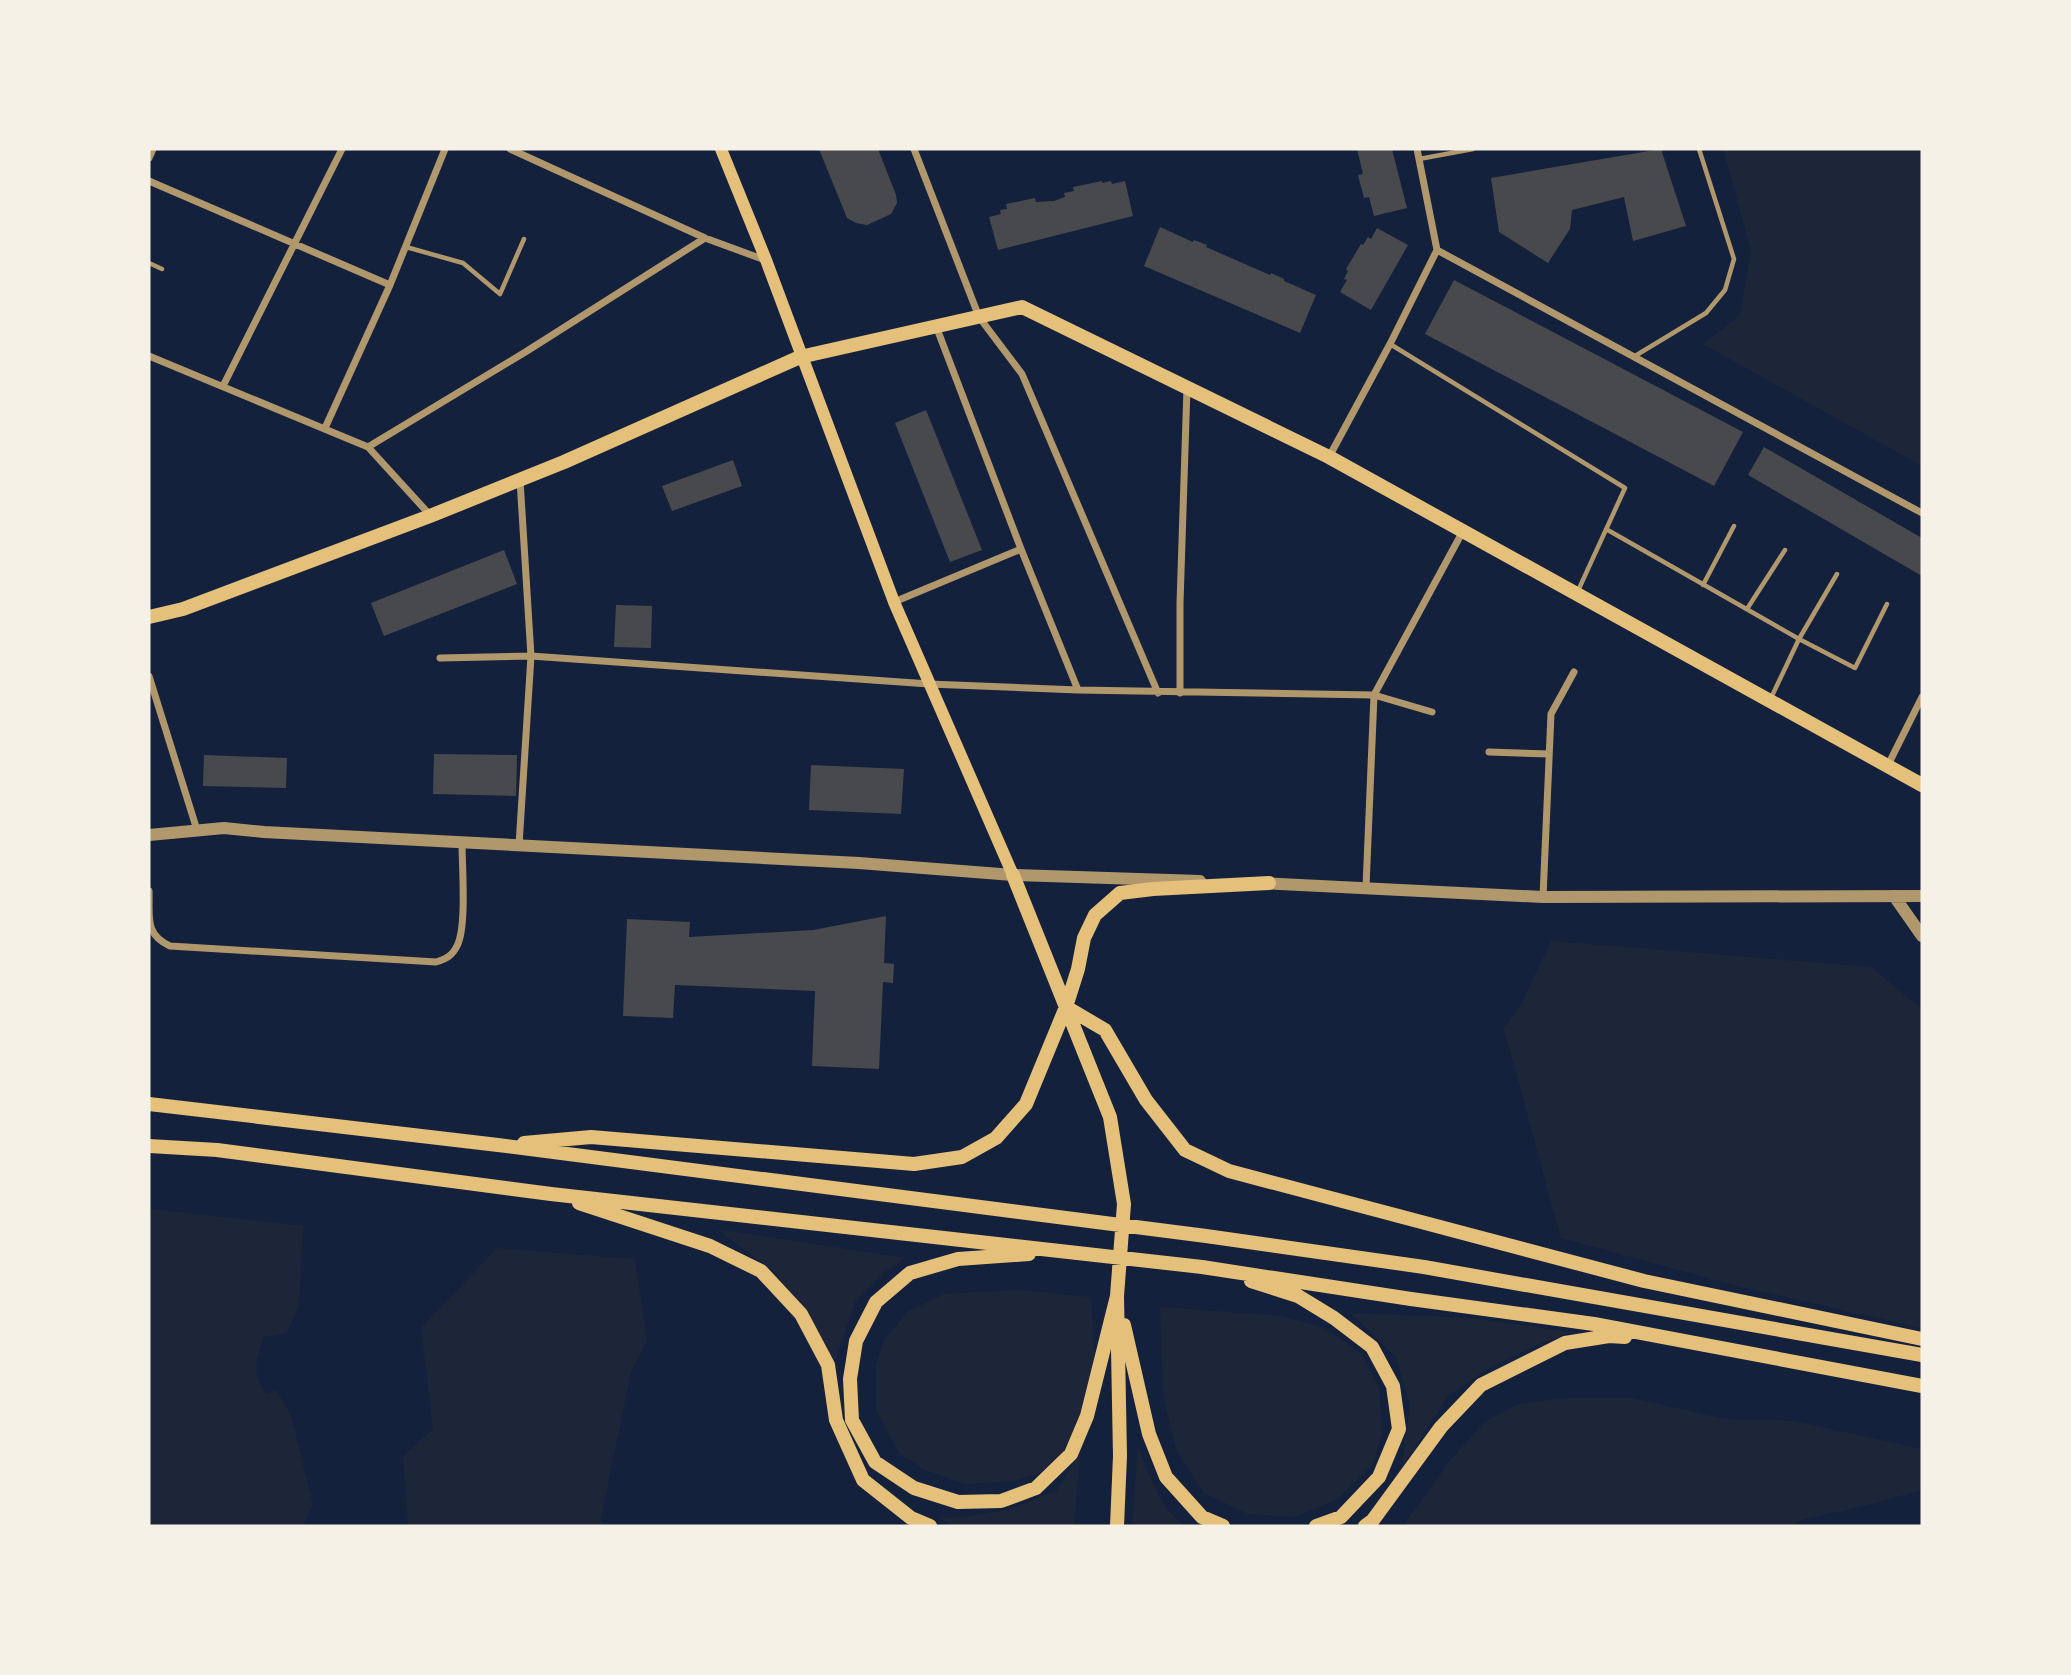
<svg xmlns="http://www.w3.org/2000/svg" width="2071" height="1675" font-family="'Archivo Narrow',sans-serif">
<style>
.green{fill:#1d2539}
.building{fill:#48494c}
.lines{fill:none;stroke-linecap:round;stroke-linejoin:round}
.service{stroke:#b1986c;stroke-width:4.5}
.minor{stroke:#b1986c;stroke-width:7}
.tertiary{stroke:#b1986c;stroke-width:12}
.secondary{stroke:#e5c07b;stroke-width:12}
.primary{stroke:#e5c07b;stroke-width:14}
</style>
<rect width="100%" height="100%" fill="#14213d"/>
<path class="green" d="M1723,149H1922V466L1703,344L1740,315L1751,250Z
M1551,941L1871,967L1922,1009V1328L1737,1286L1561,1238C1541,1168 1524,1097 1503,1028L1518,1010Z
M149,1209L303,1226L299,1305L287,1333L264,1337C256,1360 251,1373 266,1394L276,1390L291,1415L313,1505L303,1526H149Z
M716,1229L905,1258L885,1272L855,1302L834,1364L802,1307L774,1271Z
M497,1248L635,1259L647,1341L631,1372L601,1519L604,1526H408L403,1456L433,1429L421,1328Z
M1019,1290L1091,1297L1095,1361L1071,1448L1042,1472L1013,1481L965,1484L925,1470L899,1453L876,1410V1365L883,1342L907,1312L944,1294Z
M1160,1307L1282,1316L1325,1328L1362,1354L1379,1388L1382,1432L1372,1466L1339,1498L1296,1517L1248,1514L1204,1493L1177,1452L1163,1397Z
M1351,1313L1470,1318L1572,1332L1544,1342L1491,1367L1448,1396L1402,1467L1410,1404L1396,1357Z
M1566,1398H1633L1724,1419L1793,1421L1922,1449V1490L1867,1505L1802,1520L1792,1526H1403L1449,1462L1484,1422L1519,1404Z
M1138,1447C1149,1475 1160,1510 1186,1526H1132Z
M1080,1455L1074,1526H953L940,1518L967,1517L1007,1510L1056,1491Z"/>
<path class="building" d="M819,149H878L896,195L897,203L891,214L867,225L856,223L847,218Z
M1357,149H1392L1407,208L1374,216L1369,197L1364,198L1358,175L1363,174Z
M1661,149L1686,226L1633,241L1624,197L1572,210L1570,229L1548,263L1499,232L1491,178Z
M1102,181V183L1111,181L1112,184L1125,181L1133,216L998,250L989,217L1001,214L1000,210L1007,209L1006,204L1035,198L1036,202L1054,201L1065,197L1064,193L1074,191L1073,187Z
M1160,227L1193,242L1194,240L1207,245L1206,247L1270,275L1271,273L1284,279V281L1316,295L1300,333L1144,266Z
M1377,228L1408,245L1371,310L1340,292L1347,280L1344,279L1348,271L1346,269L1361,244L1363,245L1368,237L1371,239Z
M1454,280L1743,432L1714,486L1425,334Z
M926,410L982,550L950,562L895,423Z
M1764,447L1922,538V576L1748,475Z
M733,460L742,486L672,511L662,486Z
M504,550L517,584L384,636L371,603Z
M616,605L652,606L651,648L614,647Z
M434,754L517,755L516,796L433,794Z
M204,755L287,758L286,788L203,786Z
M811,765L904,769L901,814L809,810Z
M886,916L884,963L894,964L893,983L883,982L879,1069L812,1066L815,991L675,985L673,1018L623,1016L627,919L690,922L689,937L813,930Z"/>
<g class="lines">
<path class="service" d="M1419,159L1473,149
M406,247L463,263L500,294L524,239
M149,263L162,269
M1390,344L1625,488L1577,593
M1635,356L1706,313L1725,290L1734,259L1699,149
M1606,529L1799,639L1770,700
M1837,574L1799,639L1855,668L1887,604
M1703,585L1734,526
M1747,609L1785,550"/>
<path class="minor" d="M510,149L705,238L765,260
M914,149L979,317L1022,374L1158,693
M149,158L153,149
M149,181L390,285
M1437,250L1922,513
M936,326L1021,549L1078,690
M149,356L368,447L430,515
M223,386L342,149
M325,428L390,285L445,149
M368,447L527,351L705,238
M1329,457L1390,344L1437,250L1417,149
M894,602L1021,549
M440,658L531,656L929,684L1078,690L1374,695L1432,712
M149,676L197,830
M1180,693V603L1187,388
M1489,752L1549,754
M1888,765L1922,697
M519,845L531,656L520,480
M1366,887L1374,695L1463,531
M149,891C150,917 144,934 170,946L436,962C446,959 452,956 457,946C467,927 462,867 462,843
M1543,897L1551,714L1574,672"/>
<path class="tertiary" d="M149,835L224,828L264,832L859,863L1013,875L1200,881
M1260,883L1543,897L1922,896
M1894,896L1922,936"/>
<path class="secondary" d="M721,149L766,260L894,602L1013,875"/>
<path class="primary" d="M149,617L183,609L430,516L564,462L800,357L1022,307L1329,457L1922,785
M1013,875L1110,1117L1124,1204L1117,1296L1120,1456L1117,1526
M1066,1007L1105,1030L1146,1100L1185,1150L1229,1171L1644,1281L1922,1339
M149,1104L498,1145L1206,1236L1424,1267L1922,1355
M524,1143L591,1137L914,1164L962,1157L996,1138L1026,1104L1066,1007L1078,969L1084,938L1095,915L1120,893L1153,889L1269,883
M149,1146L217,1150L551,1194L1202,1267L1411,1299L1594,1324L1922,1386
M579,1203L710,1246L761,1271L801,1314L828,1365L836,1420L863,1480L911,1518L930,1526
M1029,1254L958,1259L910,1273L876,1302L856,1341L850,1379L852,1420L875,1462L914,1488L958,1502L1001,1501L1036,1488L1071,1454L1087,1416L1117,1296
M1251,1281L1298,1296L1334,1318L1372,1347L1393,1386L1399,1429L1379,1477L1341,1517L1316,1526
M1124,1325L1149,1434L1166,1477L1202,1517L1223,1526
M1365,1526L1373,1520L1441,1427L1481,1385L1565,1343L1609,1336L1625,1337"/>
</g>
<rect width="2071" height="1675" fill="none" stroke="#f6f1e7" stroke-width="301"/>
</svg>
